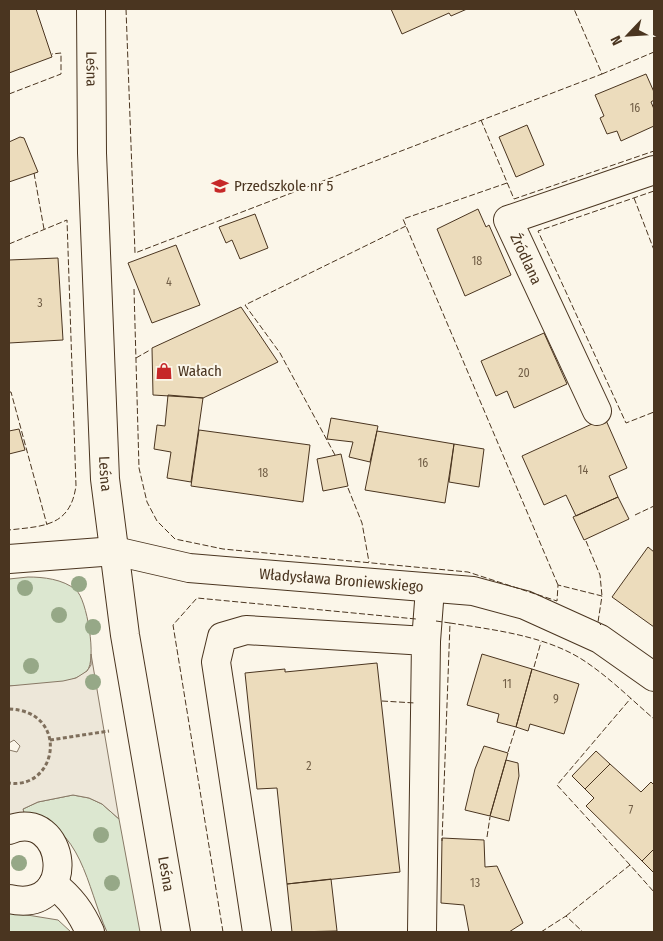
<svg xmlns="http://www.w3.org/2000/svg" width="663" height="941" font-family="'Fira Sans Condensed',sans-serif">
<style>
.green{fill:#dce7d0;stroke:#887966}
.parking{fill:#ede7d9;stroke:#887966}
.building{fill:#ecdcbc;stroke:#4a3520}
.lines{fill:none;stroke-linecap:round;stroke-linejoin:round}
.minor-casing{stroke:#4a3520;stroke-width:30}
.path{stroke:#7f6f5c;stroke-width:3;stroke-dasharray:4 2.5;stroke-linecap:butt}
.minor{stroke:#fbf6e9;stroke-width:28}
.fence{stroke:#4a3520;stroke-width:1;stroke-dasharray:6 2.5;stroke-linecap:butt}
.tree{fill:#96a887}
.labels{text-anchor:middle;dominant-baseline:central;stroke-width:4;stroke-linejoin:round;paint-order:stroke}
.number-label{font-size:12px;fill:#725f47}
.street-label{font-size:15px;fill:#4a3520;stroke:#fbf6e9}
.poi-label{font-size:15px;fill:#4a3520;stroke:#fbf6e9;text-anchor:start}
</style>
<rect width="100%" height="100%" fill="#fbf6e9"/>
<path class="green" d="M28,577C43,577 63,579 76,590C87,599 97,660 87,671C72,686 30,685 9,686V579Z
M73,795L89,798L102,804L119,819L140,932H107C86,886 83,826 24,813L23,809L38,802Z
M9,912L58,920L71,932H9Z"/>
<path class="parking" d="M91,654L119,819L102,804L89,798L73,795L38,802L23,809L24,813L9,817V750L17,752L20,746L14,740L9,743V686L63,681L76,678L87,671L91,665Z"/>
<path class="building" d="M9,9H36L52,57L9,73Z
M391,9H467L451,16L449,13L402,34Z
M646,74L654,92V100L651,102L654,109V126L621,141L617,131L607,134L600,118L604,116L595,95Z
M527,125L544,165L516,177L499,137Z
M20,137L24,138L38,172L9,182V142Z
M478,209L486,227L489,225L511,275L465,296L437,229Z
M255,214L268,248L240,259L232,240L226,243L219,227Z
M176,245L200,305L152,323L128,263Z
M58,258L63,340L9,343V260Z
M241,307L278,362L203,398L153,395L152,348Z
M544,333L567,384L514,408L507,391L496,396L481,361Z
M168,395L203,398L191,482L167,478L171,452L154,449L157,425L165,426Z
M331,418L378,426L370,462L349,457L353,442L327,439Z
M605,418L627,468L609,476L618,497L576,516L566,495L544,505L522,456Z
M19,429L25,450L9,454V431Z
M199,430L310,445L303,502L191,486Z
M377,431L454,444L445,503L365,490Z
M454,444L484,449L479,487L449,482Z
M341,454L348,486L323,491L317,459Z
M618,497L629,519L584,540L573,517Z
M648,547L654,552V627L612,597Z
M482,654L532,669L516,727L497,722L499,714L467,705Z
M377,663L400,872L287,884L277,788L257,789L245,673L285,669V672Z
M532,669L579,684L564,734L530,724L528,731L516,727Z
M484,746L508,753L490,816L465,810L475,769Z
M596,751L610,764L585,789L572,776Z
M506,760L518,763L519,776L509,821L490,816Z
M610,764L641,792L651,782L654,785V849L642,861L586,806L594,798L585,789Z
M442,838L484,840L485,867L497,866L523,923L509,932H469L464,905L441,903Z
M654,849V873L642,861Z
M331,879L337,931L292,932L287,884Z"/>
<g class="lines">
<g class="minor-casing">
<g id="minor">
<path id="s1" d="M91,9L92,153L105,479L125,635L176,932"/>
<path d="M597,411L508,220L654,170"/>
<path id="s2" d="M9,559L115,551L189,568L473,591L525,605L600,639L654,677"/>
<path d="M426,641L430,589"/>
<path d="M9,830C66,806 81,915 9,899"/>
<path d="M53,884C71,898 81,912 90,932"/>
<path d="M257,932L216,662L222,637L246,630L426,641L422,932"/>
</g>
</g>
<path class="path" d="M9,709C70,711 58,790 9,783
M50,740L109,731"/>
<use href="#minor" class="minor"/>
<path class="fence" d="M126,9L135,253L602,74L574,9
M602,74L654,52
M9,94L61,74V53L52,54
M481,120L514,199L654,151
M34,173L44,229
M507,183L403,219L558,585
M654,191L538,231L626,423L654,412
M634,198L654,250
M9,244L67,220L76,486C70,527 43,526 9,530
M134,289L139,468L147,502L157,521L175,539L223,549L468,572L557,601L558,585L602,596L598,622L601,625
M136,358L150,350
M9,392H11L47,525
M335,455L280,353L245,305L406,226
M348,488L362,523L369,562
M635,515L654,506
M586,541L600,575L602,596
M436,621L450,623L442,841
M450,623C495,630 548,636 586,662C611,679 632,700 654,719
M534,667L541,642
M382,701L415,703
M508,752L515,730
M487,837L490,817
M630,865L557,785L631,698
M566,916L630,865L654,892
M223,932L173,625L197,598L416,619
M541,932L566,916L583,932"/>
</g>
<g class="tree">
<circle cx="79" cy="584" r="8"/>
<circle cx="25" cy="588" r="8"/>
<circle cx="59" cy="615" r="8"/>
<circle cx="93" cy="627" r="8"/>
<circle cx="31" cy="666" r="8"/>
<circle cx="93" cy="682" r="8"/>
<circle cx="101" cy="835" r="8"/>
<circle cx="19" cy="863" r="8"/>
<circle cx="112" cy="883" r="8"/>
</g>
<defs>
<g id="school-bare" transform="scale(1.35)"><path d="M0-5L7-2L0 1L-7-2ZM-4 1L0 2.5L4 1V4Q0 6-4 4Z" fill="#c62828" stroke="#fbf6e9" stroke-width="2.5" paint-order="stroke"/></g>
<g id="shop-bare" transform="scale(1.35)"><path d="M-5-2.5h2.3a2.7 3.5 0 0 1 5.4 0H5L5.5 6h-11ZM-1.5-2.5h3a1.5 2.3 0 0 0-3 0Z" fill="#c62828" stroke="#fbf6e9" stroke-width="2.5" paint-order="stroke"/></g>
</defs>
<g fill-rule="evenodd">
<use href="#school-bare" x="220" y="186"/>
<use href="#shop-bare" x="164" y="371"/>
</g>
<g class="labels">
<g class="number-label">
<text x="635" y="108">16</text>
<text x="477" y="261">18</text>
<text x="169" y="282">4</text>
<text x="40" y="303">3</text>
<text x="524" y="373">20</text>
<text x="423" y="463">16</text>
<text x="583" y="470">14</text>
<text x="263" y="473">18</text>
<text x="507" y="684">11</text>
<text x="556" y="699">9</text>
<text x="309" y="766">2</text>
<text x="631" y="810">7</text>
<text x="475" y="883">13</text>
</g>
<g class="street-label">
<text stroke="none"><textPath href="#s1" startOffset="60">Leśna</textPath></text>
<text transform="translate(526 259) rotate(65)">Źródlana</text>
<text stroke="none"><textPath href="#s1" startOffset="465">Leśna</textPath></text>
<text stroke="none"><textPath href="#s2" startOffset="335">Władysława Broniewskiego</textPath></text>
<text stroke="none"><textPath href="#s1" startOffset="870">Leśna</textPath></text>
</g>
<g class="poi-label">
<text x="234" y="186">Przedszkole nr 5</text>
<text x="178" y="371">Wałach</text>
</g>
</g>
<rect width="663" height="941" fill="none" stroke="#4a3520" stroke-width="20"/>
<g transform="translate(628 35) rotate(245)" stroke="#fbf6e9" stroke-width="4" paint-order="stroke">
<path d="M0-4L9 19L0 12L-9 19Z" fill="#4a3520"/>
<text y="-8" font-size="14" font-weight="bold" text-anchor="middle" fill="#4a3520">N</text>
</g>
</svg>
